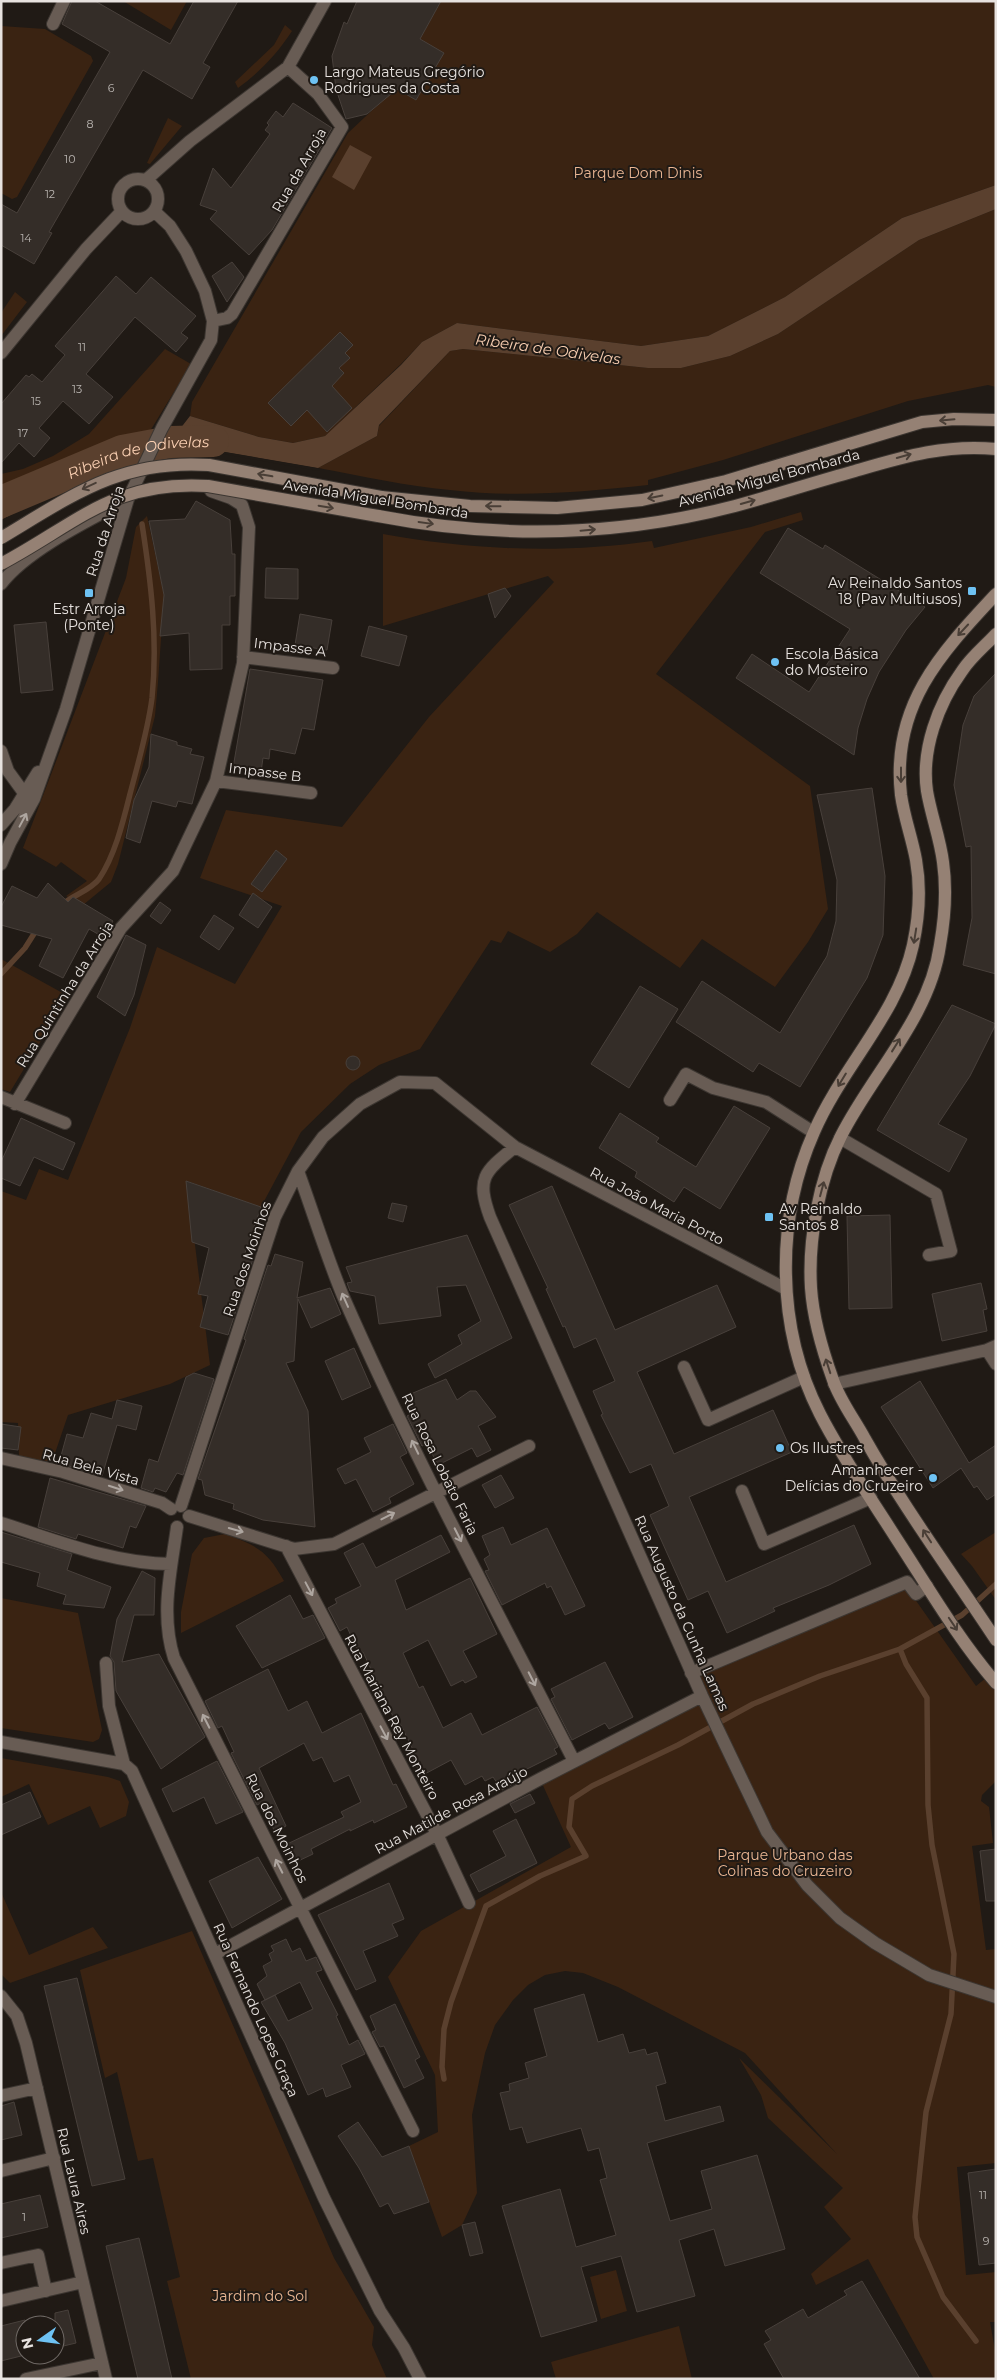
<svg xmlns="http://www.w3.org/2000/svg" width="997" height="2380" font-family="Montserrat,sans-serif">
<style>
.green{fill:#3a2312}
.water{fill:#5a402e}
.pier{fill:#201a15}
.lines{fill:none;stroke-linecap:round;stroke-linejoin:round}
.stream{stroke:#5a402e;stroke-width:5.5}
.river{stroke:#5a402e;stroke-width:32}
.building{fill:#342d28;stroke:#48403b;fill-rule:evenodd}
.pedestrian-casing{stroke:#3c3631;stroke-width:14}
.minor-casing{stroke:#3c3631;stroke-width:14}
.secondary-casing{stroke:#3c3631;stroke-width:14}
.pedestrian{stroke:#685c54;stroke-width:12}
.minor{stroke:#685c54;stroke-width:12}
.secondary{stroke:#958174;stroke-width:12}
.secondary-bridge-casing{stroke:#3c3631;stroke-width:14;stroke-linecap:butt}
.secondary-bridge{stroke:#958174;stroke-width:12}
.oneway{stroke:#493e36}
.oneway2{stroke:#aea6a0}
.poi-dot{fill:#6ec2f3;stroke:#201a15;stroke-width:2}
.labels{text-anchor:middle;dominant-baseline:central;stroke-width:4;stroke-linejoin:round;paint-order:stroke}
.number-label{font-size:11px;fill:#bab5b1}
.poi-label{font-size:14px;fill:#e7e2df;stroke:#201a15;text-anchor:start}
.street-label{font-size:14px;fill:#e7e2df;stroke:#201a15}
.park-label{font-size:14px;fill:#eab693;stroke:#201a15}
.water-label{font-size:15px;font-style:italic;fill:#f8ceb1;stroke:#201a15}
</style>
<rect width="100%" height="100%" fill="#201a15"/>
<path class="green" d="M123,1H187L171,30Z
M441,1H996V185L902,218L785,297L708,336L641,346L457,323L422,342L401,364L325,436L293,443L259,437L190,416L192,402L348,133L381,102L392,86L416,100L443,53L420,39Z
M285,25L292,31C277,54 260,72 238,88L235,82L274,45Z
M1,26L45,29L91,56L93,61L17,197L12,199L1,193Z
M168,118L182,126L150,164L147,163Z
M996,209V387L988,385L908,401L723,460L648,480V485C582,492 516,498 450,490C406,486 362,476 318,468L377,436L379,426L450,351L463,349L648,368H681L730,356L778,334L919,240Z
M15,292L27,302L1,336V313Z
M165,349L191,364L136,454L70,481L25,507L1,498V474L23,469L53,456L89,434Z
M801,512L803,520L765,532L656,674L810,786L828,909L808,942L775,987L702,939L680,968L597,912L577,934L550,952L508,931L501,943L491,940L420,1049L379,1065L350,1084L301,1132L261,1207L187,1181L210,1365L170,1384L68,1415L52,1462L19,1457L18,1423L1,1422V1191L26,1200L39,1169L68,1180L130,1028L157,947L235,984L282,906L200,878L226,810L342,827L429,717L554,582L548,576L383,626V534C472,550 561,554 652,541L654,548L751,527Z
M147,516L164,595L158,682L155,716L118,864L111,882L83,905L66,896L87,881L61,862L56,867L23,848L126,578L136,527Z
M1,959L68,996L10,1092L1,1089Z
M996,1532V1600L972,1566L961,1554Z
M225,1534C257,1546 267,1550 284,1581L181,1633V1612L192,1554L204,1538Z
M905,1585L976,1686L996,1670V1781L982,1795L981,1801L989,1807L993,1843L972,1846L986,1950L996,1949V2163L957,2167L966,2275L996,2272V2322H990L996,2356V2379H934L868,2259L816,2285L811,2274L851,2239L824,2207L843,2188L768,2118L761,2095L739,2058L837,2154L745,2053L618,1987L583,1973L565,1971L545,1975L528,1985L513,2000L495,2025L485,2053L472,2115L477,2193L462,2225L442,2237L409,2146L438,2132L435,2075L388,1977L421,1931L571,1847L540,1779L701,1696L691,1673Z
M1,1598L78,1613L102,1730L99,1739L93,1742L1,1728Z
M1,1758L108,1777L120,1781L129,1802L126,1816L100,1828L90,1806L48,1825L29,1784L1,1797Z
M1,1892L29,1955L93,1927L108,1948L10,1983L1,1974Z
M192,1931L334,2258L374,2327L372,2345L387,2379H191L167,2281L180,2277L153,2158L138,2161L117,2072L105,2078L80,1970Z
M616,2270L627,2311L601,2319L590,2277Z
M679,2326L692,2379H556L551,2362Z"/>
<path class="water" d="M350,145L372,157L354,190L332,177Z
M996,185V209L919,240L778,334L730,356L681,368H648L463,349L450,351L379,425L377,436L318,468L184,445L166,447L190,416L259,437L293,443L325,436L401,365L422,342L457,323L641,346L708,336L785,297L902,218Z
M1,498L25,507L1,520Z"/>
<path class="pier" d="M184,445L201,448L322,469L318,471L184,447L166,450L163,448Z"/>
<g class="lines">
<path class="stream" d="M62,905C72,895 90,891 99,879C115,855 123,822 130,794C138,763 148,730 152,698C158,639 151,582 142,524
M1,974L25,948L37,929
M444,2079L442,2067L444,2029L451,2002L486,1906L540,1876L586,1856L569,1827L572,1799L592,1786L678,1745L753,1704L820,1676L900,1649
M976,2341L943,2297L917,2237L915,2217L926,2112L951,2014L954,1954L932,1845L928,1805L927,1698L906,1664L900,1649L962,1615L996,1584"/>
<path class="river" id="s1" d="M1,502L122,451L170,442L213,441"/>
</g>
<path class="building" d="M72,1H95L170,44L194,1H238L203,63L210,67L192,99L143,70L49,232L52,233L34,264L1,245V204L17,213L110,52L62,24Z
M357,1H441L420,39L444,53L416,100L397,89L367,114L346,119L336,89L332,56L344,22L347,24Z
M293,103L332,128L272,230L249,255L210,219L217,211L200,205L213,168L231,188L270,134L265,130L269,125L267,123L276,111L283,117Z
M232,262L244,277L227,302L212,276Z
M116,276L136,294L151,277L196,316L181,333L188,338L176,352L135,317L86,374L113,397L89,424L63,401L39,428L50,438L34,457L19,443L1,463V404L26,375L29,377L32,374L42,382L65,355L55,346Z
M340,332L353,345L345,353L350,358L339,368L344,373L332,386L352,408L327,432L307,410L291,426L268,403Z
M196,501L230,520L232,554H235V596H230V625H222V669L190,670L189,633L160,636L164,595L149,521L185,519Z
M788,528L823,549L825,545L925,607L906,630L879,672L867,699L858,728L854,755L736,678L752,654L809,692L850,629L760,573Z
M266,568L298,569V599L265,598Z
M505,588L511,596L495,618L488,594Z
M300,614L332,620L327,650L295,645Z
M46,622L53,690L21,693L14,625Z
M369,626L407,636L399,666L361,656Z
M250,669L323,680L314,730L302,728L295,754L270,749L269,759L263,758L261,772L233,768Z
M996,673V974L963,965L972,918L971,846L966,847L954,785L963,725L974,696Z
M151,734L177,742V745L192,749L190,754L204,757L192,804L178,801L176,807L152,801L140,843L126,838L134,800L149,767Z
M872,788L885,876L883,935L867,978L800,1087L759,1063L753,1072L676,1022L702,981L780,1033L827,956L836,921L837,880L817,795Z
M276,850L287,859L262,892L251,884Z
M48,883L68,902L73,897L113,921L110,926L112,927L105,938L89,929L63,978L39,966L52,939L1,925V907L12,886L37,898Z
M253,893L272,907L258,928L239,915Z
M160,902L171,910L161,924L150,916Z
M214,915L234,928L219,950L200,937Z
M126,935L146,945L134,995L125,1016L97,997Z
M640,986L678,1009L629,1088L591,1064Z
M952,1005L996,1024L970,1076L938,1124L967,1139L949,1172L877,1130Z
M346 1063a7 7 0 1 1 14 0a7 7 0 1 1-14 0Z
M734,1106L770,1128L720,1209L684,1187L674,1202L635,1177L637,1172L599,1148L620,1113L659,1138L656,1142L696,1167Z
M21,1118L75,1143L63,1170L34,1157L20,1186L1,1178V1162Z
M186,1181L261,1207L244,1256L253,1259L228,1335L200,1327L208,1296L198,1294L209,1248L192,1242Z
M552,1186L615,1330L717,1285L736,1327L637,1372L674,1454L773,1410L792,1452L689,1497L726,1582L854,1525L871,1564L829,1585L773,1608L775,1611L727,1633L708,1591L688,1600L650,1515L669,1506L651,1464L630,1473L601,1415L603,1414L593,1391L615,1381L596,1338L574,1348L565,1326L563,1327L546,1289L548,1288L509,1205Z
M392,1203L407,1206L403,1222L388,1218Z
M890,1215L892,1308L849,1309L847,1216Z
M467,1235L512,1338L435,1378L428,1364L462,1344L458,1335L481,1321L466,1285L437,1287L441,1316L379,1324L375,1296L350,1291L347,1283L352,1282L346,1267Z
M275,1254L303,1262L297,1298L330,1288L341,1314L311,1328L298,1299L294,1361L286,1363L308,1411L315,1527L263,1520L233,1509L234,1504L205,1495L202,1480L198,1479L246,1340L244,1339L268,1265L271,1266Z
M981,1283L987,1309L983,1310L987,1331L942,1341L932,1294Z
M354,1348L371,1387L342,1400L325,1361Z
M194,1373L214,1379L183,1475L177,1473L166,1492L155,1488L153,1492L141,1488L149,1459L158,1462L186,1377Z
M446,1379L457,1400L470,1391H476L496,1417L478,1426L491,1450L477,1457L472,1448L438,1465L427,1444L422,1446L407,1416L413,1413L406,1396Z
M920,1381L969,1463L996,1445V1494L987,1500L977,1486L974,1488L961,1468L933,1488L881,1407Z
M117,1400L142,1406L136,1430L117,1425L102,1476L59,1463L67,1434L83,1438L91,1413L112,1419Z
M1,1424L21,1427L18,1450L1,1448Z
M393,1424L407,1453L400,1457L414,1484L389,1498L391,1503L373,1512L356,1479L345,1484L337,1469L371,1452L364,1438Z
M501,1475L514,1498L495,1508L482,1485Z
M50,1478L146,1506L136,1528L130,1526L123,1548L78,1534L76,1539L38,1527Z
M503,1527L511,1545L547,1528L585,1606L565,1615L551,1586L547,1588L545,1583L502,1605L485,1571L489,1570L484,1559L490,1555L482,1536Z
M1,1532L72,1554L67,1570L111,1587L104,1608L63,1604L66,1595L37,1586L40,1573L1,1562Z
M441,1535L450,1552L395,1580L406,1610L470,1578L497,1634L463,1651L477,1677L465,1683L463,1680L451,1686L428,1640L403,1653L419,1688L423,1686L443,1728L471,1713L482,1735L537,1707L558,1747L554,1749L557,1754L519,1773L522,1779L502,1790L493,1777L485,1781L482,1776L465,1785L451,1760L421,1776L413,1758L416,1756L401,1725L398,1727L363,1652L359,1654L347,1627L340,1631L328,1608L337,1603L335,1599L361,1586L344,1553L363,1543L376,1568Z
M142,1571L155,1578L154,1615H134L122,1662L159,1654L205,1737L161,1769L116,1691L114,1662L110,1656L117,1619Z
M290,1595L303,1619L313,1615L325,1638L262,1668L236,1626Z
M605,1662L633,1717L609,1729L605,1723L572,1740L551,1699L555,1697L551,1689Z
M268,1669L288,1711L307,1701L322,1733L361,1713L393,1785L396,1784L407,1807L374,1823L373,1820L350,1831V1829L311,1849L313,1854L294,1863L285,1845L344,1817L341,1812L361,1802L349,1775L334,1782L322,1757L313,1761L304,1743L259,1768L286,1826L275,1832L261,1803L257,1805L231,1753L234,1752L222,1726L218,1728L205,1701Z
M217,1761L243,1812L216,1824L204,1797L173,1812L162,1789Z
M30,1792L41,1817L1,1835V1805Z
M530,1794L535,1803L515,1813L510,1804Z
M516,1819L537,1863L479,1892L470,1875L506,1856L493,1831Z
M996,1849V1901H986L980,1851Z
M258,1857L282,1899L232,1928L209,1881Z
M389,1883L404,1919L392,1924L398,1936L363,1951L376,1981L356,1990L318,1915Z
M286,1939L292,1952L300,1948L306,1961L316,1957L322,1970L316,1972L338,2015L336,2016L349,2045L358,2040L365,2054L341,2065L351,2087L326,2097L323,2088L308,2095L285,2043L261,2002L275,1995L265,2000L257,1984L267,1976L263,1966L272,1961L269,1954L274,1951L271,1946ZM300,1982L313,2009L288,2021L275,1995Z
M77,1978L125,2179L92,2186L44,1986Z
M584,1994L598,2042L623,2034L629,2053L645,2049L647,2055L657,2052L666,2083L656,2086L665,2121L720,2106L724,2121L647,2143L670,2221L712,2209L701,2171L757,2155L785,2249L725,2266L714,2229L679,2240L695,2296L637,2312L621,2256L581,2267L597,2321L541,2337L502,2206L560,2189L576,2247L616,2235L600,2180L607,2178L599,2148L588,2151L581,2128L527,2143L522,2127L510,2130L500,2093L510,2091L509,2084L529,2078L525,2063L547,2056L534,2009Z
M395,2004L420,2057L415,2060L424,2078L404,2088L384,2046L380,2047L372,2032L376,2030L370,2016Z
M14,2102L22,2135L1,2140V2106Z
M358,2122L382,2157L409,2146L429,2202L394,2214L388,2203L380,2207L359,2168L338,2136Z
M996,2169V2263L979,2265L968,2173Z
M40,2195L48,2227L1,2238V2204Z
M475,2222L483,2253L470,2256L462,2225Z
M139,2238L154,2301L172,2379H138L106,2246Z
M862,2281L920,2379H784L764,2344L771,2340L765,2331L803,2309L808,2318L847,2295L844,2291Z
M68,2310L76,2343L55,2348V2313Z
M25,2320V2355L1,2361V2326Z"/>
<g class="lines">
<g class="pedestrian-casing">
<path id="pedestrian" d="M53,24L64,1
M691,1673L907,1582L916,1594L927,1586"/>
</g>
<g class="minor-casing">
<path id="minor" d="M118 199a20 20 0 1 1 40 0a20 20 0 1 1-40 0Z
M146,180L190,141L288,67L325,1
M213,321L227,318L232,314L342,127L318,94L288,67
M1,353L86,249L122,211
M1,584C26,551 87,521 125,501
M243,657L333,668
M1,751L8,771L24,793
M216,781L311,793
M1,825L15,809L38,772
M1,864L10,843L34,799L66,709L128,499L162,428L211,340L213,321L205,291L186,251L170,226L154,211
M1,1097L65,1123
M670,1100L686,1074L713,1088L766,1102L813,1132
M15,1104L121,928L173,871L216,781L243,663L249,527L242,505L231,498L211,491
M840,1138L936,1194L951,1251L929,1255
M515,1147C484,1172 476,1178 490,1217L702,1696L767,1832L807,1885L840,1918L875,1943L929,1975L996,1997
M298,1171C313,1212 326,1255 343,1296C412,1454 495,1607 574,1761
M996,1346L987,1350L996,1364
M684,1367L708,1420L804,1377
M834,1384L987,1350
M1,1458L63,1472L162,1503L171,1509
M742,1491L764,1544L871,1498
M181,1506L275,1217L298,1171L323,1137L360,1104L400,1082L435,1083L515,1147L786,1289
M189,1516L294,1549L334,1544L529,1446
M1,1523C55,1540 114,1564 171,1564
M177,1527C171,1571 160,1614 174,1658L413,2131
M286,1546L437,1834L469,1903
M106,1663L109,1706L124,1764
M1,1742L124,1764L132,1771L324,2198L380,2311L404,2348L420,2379
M215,1954L540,1779L702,1696
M1,1996L17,2016L26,2043L106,2379
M1,2096L37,2088
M1,2171L54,2158
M1,2263L38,2255L46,2291
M1,2301L83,2282
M26,2379L102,2363"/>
</g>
<g class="secondary-casing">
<path id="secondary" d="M381,497L470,506L557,508L642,500L726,481L922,422L954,419L996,420
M378,516C498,539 616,537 735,506C775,495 815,482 855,471C903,457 945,444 996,449
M996,594C940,654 891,706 901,795C904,817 912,838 916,860C921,888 919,917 913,945C898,1014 842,1067 814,1132C775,1220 776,1328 820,1414C842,1457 870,1497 896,1538C928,1587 958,1639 996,1683
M996,634C985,646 971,657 962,671C938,704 921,750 927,791C931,815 940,838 943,862C947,890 945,917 940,945C930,1017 872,1074 841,1136C819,1179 808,1240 811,1288C813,1318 823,1352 833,1380C840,1401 855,1420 865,1439C904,1508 952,1573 996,1640"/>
</g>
<use href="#pedestrian" class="pedestrian"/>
<use href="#minor" class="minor"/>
<use href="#secondary" class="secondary"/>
<g class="secondary-bridge-casing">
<path id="secondary-bridge" d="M1,538C73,495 121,459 209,465L381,497
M1,564C78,523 113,480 208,486L378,516"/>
</g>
<use href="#secondary-bridge" class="secondary-bridge"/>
</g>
<defs><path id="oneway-shaft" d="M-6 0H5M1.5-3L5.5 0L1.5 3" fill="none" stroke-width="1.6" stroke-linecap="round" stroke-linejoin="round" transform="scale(1.25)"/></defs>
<g class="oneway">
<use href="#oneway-shaft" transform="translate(947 420) rotate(175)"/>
<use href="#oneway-shaft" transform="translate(904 456) rotate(-16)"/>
<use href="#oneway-shaft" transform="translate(265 475) rotate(-170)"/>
<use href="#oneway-shaft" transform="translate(89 486) rotate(155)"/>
<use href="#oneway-shaft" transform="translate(655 497) rotate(168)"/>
<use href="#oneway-shaft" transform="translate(748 502) rotate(-16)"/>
<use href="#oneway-shaft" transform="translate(493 506) rotate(-179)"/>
<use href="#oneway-shaft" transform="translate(326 507) rotate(10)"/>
<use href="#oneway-shaft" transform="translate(426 523) rotate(8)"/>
<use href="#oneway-shaft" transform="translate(588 530) rotate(-5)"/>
<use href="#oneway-shaft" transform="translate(963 630) rotate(133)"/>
<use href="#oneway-shaft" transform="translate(901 775) rotate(90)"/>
<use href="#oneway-shaft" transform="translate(915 936) rotate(99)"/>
<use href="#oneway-shaft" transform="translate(896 1045) rotate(-58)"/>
<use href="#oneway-shaft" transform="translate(842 1080) rotate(121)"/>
<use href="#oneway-shaft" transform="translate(822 1189) rotate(-75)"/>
<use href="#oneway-shaft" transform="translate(828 1366) rotate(-108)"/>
<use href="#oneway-shaft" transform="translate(927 1536) rotate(-123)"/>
<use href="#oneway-shaft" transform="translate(953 1624) rotate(56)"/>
</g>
<g class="oneway2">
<use href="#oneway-shaft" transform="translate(23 820) rotate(-62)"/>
<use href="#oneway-shaft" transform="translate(345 1300) rotate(-114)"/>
<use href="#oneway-shaft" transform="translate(415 1447) rotate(-116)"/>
<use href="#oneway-shaft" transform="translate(116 1488) rotate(18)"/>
<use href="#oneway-shaft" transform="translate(388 1516) rotate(-27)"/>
<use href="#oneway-shaft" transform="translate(236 1530) rotate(16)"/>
<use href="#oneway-shaft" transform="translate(458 1535) rotate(63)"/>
<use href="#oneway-shaft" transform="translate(309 1589) rotate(62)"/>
<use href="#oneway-shaft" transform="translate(532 1679) rotate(63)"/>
<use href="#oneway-shaft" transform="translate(206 1721) rotate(-117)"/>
<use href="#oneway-shaft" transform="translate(384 1733) rotate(62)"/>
<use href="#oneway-shaft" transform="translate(279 1866) rotate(-117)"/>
</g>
<g class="poi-dot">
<circle cx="314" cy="80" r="5"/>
<rect x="967" y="586" width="10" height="10" rx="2.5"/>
<rect x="84" y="588" width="10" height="10" rx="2.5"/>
<circle cx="775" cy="662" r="5"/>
<rect x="764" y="1212" width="10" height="10" rx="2.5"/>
<circle cx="780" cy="1448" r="5"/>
<circle cx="933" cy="1478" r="5"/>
</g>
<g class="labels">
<g class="number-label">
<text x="111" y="88">6</text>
<text x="90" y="124">8</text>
<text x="70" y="159">10</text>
<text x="50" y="194">12</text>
<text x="26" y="238">14</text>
<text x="82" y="347">11</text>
<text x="77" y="389">13</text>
<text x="36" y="401">15</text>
<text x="23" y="433">17</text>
<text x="983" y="2195">11</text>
<text x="24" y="2217">1</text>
<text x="986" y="2241">9</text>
</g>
<g class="poi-label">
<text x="324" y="72">Largo Mateus Gregório<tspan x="324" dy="16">Rodrigues da Costa</tspan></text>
<text x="962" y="583" text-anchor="end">Av Reinaldo Santos<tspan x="962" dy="16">18 (Pav Multiusos)</tspan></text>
<text x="89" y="609" text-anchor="middle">Estr Arroja<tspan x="89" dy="16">(Ponte)</tspan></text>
<text x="785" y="654">Escola Básica<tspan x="785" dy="16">do Mosteiro</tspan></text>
<text x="779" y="1209">Av Reinaldo<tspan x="779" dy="16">Santos 8</tspan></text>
<text x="790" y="1448">Os Ilustres</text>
<text x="923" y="1470" text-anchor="end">Amanhecer -<tspan x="923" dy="16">Delícias do Cruzeiro</tspan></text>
</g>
<g class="street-label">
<text transform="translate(299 170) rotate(-60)">Rua da Arroja</text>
<text transform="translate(769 478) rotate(-15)">Avenida Miguel Bombarda</text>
<text transform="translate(376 499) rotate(9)">Avenida Miguel Bombarda</text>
<text transform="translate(105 531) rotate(-72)">Rua da Arroja</text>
<text transform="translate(290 647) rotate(7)">Impasse A</text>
<text transform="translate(265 772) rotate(7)">Impasse B</text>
<text transform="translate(65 994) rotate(-58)">Rua Quintinha da Arroja</text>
<text transform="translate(657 1206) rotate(28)">Rua João Maria Porto</text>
<text transform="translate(247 1259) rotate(-71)">Rua dos Moinhos</text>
<text transform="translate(440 1464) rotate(64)">Rua Rosa Lobato Faria</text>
<text transform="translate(91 1467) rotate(16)">Rua Bela Vista</text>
<text transform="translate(682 1613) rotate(66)">Rua Augusto da Cunha Lamas</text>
<text transform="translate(392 1717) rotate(62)">Rua Mariana Rey Monteiro</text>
<text transform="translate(451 1810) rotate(-28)">Rua Matilde Rosa Araújo</text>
<text transform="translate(277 1828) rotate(63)">Rua dos Moinhos</text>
<text transform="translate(256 2010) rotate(66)">Rua Fernando Lopes Graça</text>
<text transform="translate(74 2181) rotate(77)">Rua Laura Aires</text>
</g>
<g class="park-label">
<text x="638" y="173">Parque Dom Dinis</text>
<text x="785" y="1855">Parque Urbano das<tspan x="785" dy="16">Colinas do Cruzeiro</tspan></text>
<text x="260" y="2296">Jardim do Sol</text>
</g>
<g class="water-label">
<text transform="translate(548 349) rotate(8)">Ribeira de Odivelas</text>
<text stroke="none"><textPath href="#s1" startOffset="146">Ribeira de Odivelas</textPath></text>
</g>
</g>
<rect width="997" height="2380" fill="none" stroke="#e7e2df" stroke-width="5"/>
<g transform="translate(40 2340) rotate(256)"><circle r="24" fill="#201a15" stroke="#706a66"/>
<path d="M0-4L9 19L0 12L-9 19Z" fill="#6ec2f3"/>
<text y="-8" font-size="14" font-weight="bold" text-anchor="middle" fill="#e7e2df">N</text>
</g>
</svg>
